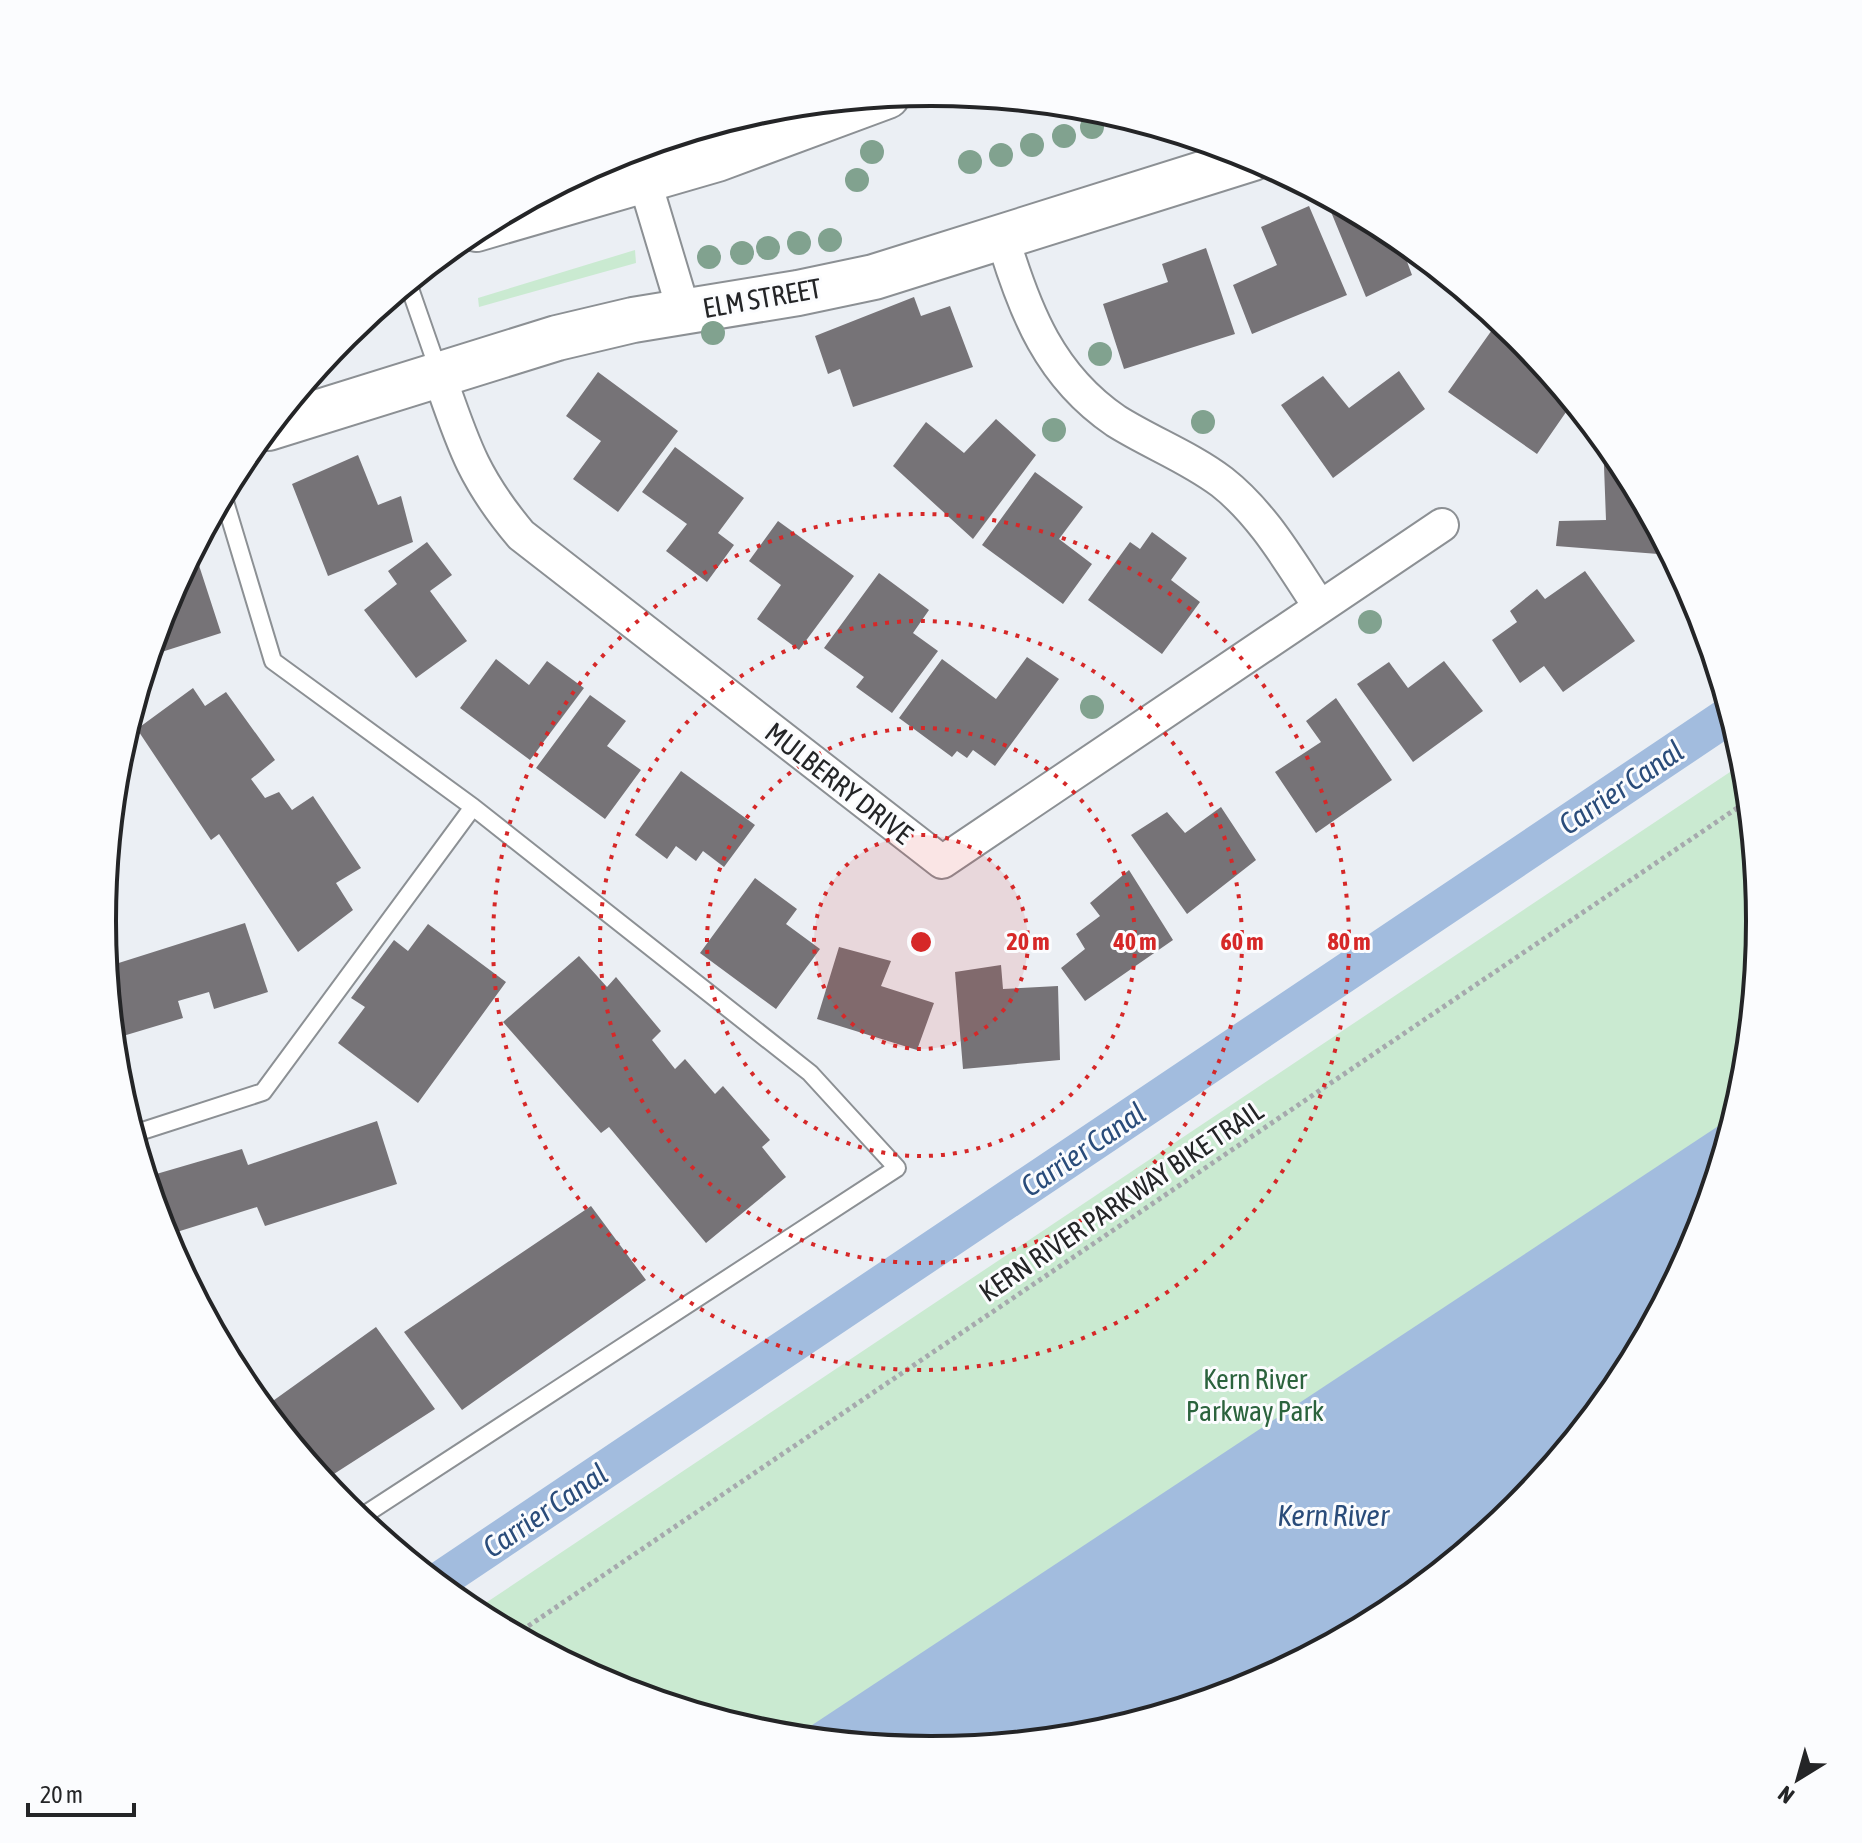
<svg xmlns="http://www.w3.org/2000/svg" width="1862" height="1843" font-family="'Asap Condensed',sans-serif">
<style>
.green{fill:#caead1}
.water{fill:#a2bcde}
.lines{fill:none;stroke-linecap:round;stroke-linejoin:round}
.canal{stroke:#a2bcde;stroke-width:38}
.building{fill:#767377}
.lane-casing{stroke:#8c9094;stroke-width:20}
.street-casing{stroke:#8c9094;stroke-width:36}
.secondary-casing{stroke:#8c9094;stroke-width:48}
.path{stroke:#a6a9ad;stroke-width:5;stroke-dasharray:4 4;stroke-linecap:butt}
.lane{stroke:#fff;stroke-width:16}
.street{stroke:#fff;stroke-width:32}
.secondary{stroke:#fff;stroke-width:44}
.tree{fill:#81a28f}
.ring{fill:none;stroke:#d62828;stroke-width:4;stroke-dasharray:4 8}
.labels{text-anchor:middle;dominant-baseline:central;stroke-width:6;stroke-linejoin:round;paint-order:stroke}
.street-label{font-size:28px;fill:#242527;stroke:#fbfcfe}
.park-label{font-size:28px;fill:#2b633d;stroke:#fbfcfe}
.water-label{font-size:30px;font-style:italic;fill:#2a4c7a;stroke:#fbfcfe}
.rim{fill:none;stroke:#242527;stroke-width:4}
.centre{fill:#d62828;stroke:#fbfcfe;stroke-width:4}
.ring-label{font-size:24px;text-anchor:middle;font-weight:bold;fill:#d62828;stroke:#fbfcfe;stroke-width:6;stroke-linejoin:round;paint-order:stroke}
</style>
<rect width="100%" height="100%" fill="#ebeff4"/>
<path class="green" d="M635,250L636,263L479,307L478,298Z
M1745,762L1760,922L1744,1084L1697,1239L1620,1383L1517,1508L1391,1611L1248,1688L1092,1735L931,1751L769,1735L613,1688L472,1612Z"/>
<path class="water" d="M1735,1115L1697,1239L1620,1383L1517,1508L1391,1611L1248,1688L1092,1735L931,1751L794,1737Z"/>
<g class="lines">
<path class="canal" d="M436,1583L1731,714"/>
</g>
<path class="building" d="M1337,203L1398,237L1412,275L1366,297L1329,207Z
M1309,206L1347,295L1252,334L1233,285L1277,265L1261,227Z
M1206,248L1235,334L1124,369L1103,304L1168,282L1162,264Z
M1446,276L1457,285L1465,291L1454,296Z
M914,297L921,316L950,306L973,367L853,407L840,369L828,374L815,336Z
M1499,320L1518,335L1573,402L1537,454L1448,392Z
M1399,371L1425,409L1333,478L1281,405L1323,376L1349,408Z
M598,372L678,431L618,512L573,479L601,441L566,416Z
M996,419L1036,455L973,539L893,466L926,422L964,453Z
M1603,439L1621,461L1671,555L1556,546L1559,521L1606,520Z
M675,447L744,498L718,533L734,545L707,582L666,551L687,524L642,492Z
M358,455L378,505L401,496L413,542L328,576L292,484Z
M1035,472L1083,507L1059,539L1092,564L1063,604L982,545Z
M778,521L854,576L799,650L757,619L781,585L749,561Z
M1152,532L1187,558L1171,580L1200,602L1162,654L1088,600L1130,542L1140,549Z
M427,542L452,575L430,591L467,641L416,678L364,610L397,584L388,571Z
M194,550L221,633L149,656L165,604Z
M1585,571L1635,641L1563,692L1544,666L1520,683L1492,640L1517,622L1510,611L1537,589L1545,599Z
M879,573L929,610L913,633L938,651L892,713L856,687L864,677L824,648Z
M1027,657L1059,679L995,766L973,750L967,758L957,751L952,757L899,718L942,659L996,699Z
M496,659L529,685L547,661L584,688L530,760L460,708Z
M1444,661L1483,711L1413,762L1357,684L1389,662L1408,688Z
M193,688L205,706L226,692L275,760L251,779L265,798L279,792L292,810L313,796L361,868L336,883L353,910L298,952L219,834L211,840L137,729Z
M590,695L626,721L607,746L641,770L605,819L536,768Z
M1336,698L1392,780L1316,833L1275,772L1321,742L1306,721Z
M681,771L755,825L724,867L703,851L696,861L676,846L667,859L635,835Z
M1221,807L1256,860L1187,914L1131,835L1167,812L1185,833Z
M1129,870L1173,940L1085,1001L1061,968L1085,949L1076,934L1100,916L1090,903Z
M755,878L797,909L786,924L820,949L776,1009L700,953Z
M245,923L268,992L214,1009L209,992L178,1001L183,1018L113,1039L106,967Z
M428,924L506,982L418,1103L338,1043L365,1007L351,998L394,940L408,951Z
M839,947L891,961L881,986L934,1003L917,1050L817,1019Z
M579,956L607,987L616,977L661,1031L652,1040L675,1069L685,1059L715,1094L723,1086L770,1140L762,1147L786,1177L706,1243L609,1127L601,1133L503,1022Z
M1001,965L1003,989L1058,986L1060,1060L963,1069L955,972Z
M377,1121L397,1184L265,1226L257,1207L164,1236L146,1177L242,1149L248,1165Z
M591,1206L646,1280L462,1410L404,1332Z
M376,1327L435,1409L323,1481L263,1408Z"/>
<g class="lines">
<g class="lane-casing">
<path id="lane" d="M408,283L439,372
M223,495L273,661L473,807L810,1073L897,1168L358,1519
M133,1134L263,1092L473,807"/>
</g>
<g class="street-casing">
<path id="street" d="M635,149L684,312
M1003,239C1025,312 1050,376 1116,421C1151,443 1189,457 1222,482C1264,515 1291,564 1320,607
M439,375C463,444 473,478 521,535L942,862L1442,525"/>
</g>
<g class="secondary-casing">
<path id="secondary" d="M476,229L717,159L887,96
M268,428L557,338L633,320L798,293L874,277L1253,158"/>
</g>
<path class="path" d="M515,1635L1749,800"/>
<use href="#lane" class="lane"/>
<use href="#street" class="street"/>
<use href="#secondary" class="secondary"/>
</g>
<g class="tree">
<circle cx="1092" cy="127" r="12"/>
<circle cx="1064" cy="136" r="12"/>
<circle cx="1032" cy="145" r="12"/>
<circle cx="872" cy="152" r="12"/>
<circle cx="1001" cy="155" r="12"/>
<circle cx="970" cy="162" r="12"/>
<circle cx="857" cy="180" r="12"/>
<circle cx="830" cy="240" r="12"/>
<circle cx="799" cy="243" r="12"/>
<circle cx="768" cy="248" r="12"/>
<circle cx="742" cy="253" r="12"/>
<circle cx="709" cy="257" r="12"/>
<circle cx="713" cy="333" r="12"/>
<circle cx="1100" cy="354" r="12"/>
<circle cx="1203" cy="422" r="12"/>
<circle cx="1054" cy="430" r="12"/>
<circle cx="1370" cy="622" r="12"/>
<circle cx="1092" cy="707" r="12"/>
</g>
<circle cx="921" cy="942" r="107" fill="#d62828" fill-opacity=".12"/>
<g class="ring">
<circle cx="921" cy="942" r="107"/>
<circle cx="921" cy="942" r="214"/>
<circle cx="921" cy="942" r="321"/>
<circle cx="921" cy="942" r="428"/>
</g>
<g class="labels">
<g class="street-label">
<text transform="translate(762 298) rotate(-10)">ELM STREET</text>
<text transform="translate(839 783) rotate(38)">MULBERRY DRIVE</text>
<text transform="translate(1121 1201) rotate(-34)">KERN RIVER PARKWAY BIKE TRAIL</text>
</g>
<g class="park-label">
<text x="1255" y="1379">Kern River<tspan x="1255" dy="32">Parkway Park</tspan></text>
</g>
<g class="water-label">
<text transform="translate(1621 787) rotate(-34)">Carrier Canal</text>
<text transform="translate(1083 1149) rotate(-34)">Carrier Canal</text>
<text transform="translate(545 1510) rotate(-34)">Carrier Canal</text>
<text x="1333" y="1515">Kern River</text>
</g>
</g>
<path d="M0 0H1862V1843H0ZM116 921a815 815 0 1 1 1630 0a815 815 0 1 1-1630 0Z" fill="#fbfcfe" fill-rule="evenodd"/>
<path class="rim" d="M116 921a815 815 0 1 1 1630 0a815 815 0 1 1-1630 0Z"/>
<circle cx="921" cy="942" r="12" class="centre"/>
<g class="ring-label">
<text x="1028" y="950">20 m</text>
<text x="1135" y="950">40 m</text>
<text x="1242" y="950">60 m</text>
<text x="1349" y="950">80 m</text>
</g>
<g transform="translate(1798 1779) rotate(217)" stroke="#fbfcfe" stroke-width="6" paint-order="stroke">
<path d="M0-6L14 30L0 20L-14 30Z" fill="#242527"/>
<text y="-12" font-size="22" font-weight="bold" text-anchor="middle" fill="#242527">N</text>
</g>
<path d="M28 1803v12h106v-12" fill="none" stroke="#242527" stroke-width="4"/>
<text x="40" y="1803" font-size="24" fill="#242527" stroke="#fbfcfe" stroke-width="6" paint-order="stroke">20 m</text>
</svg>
